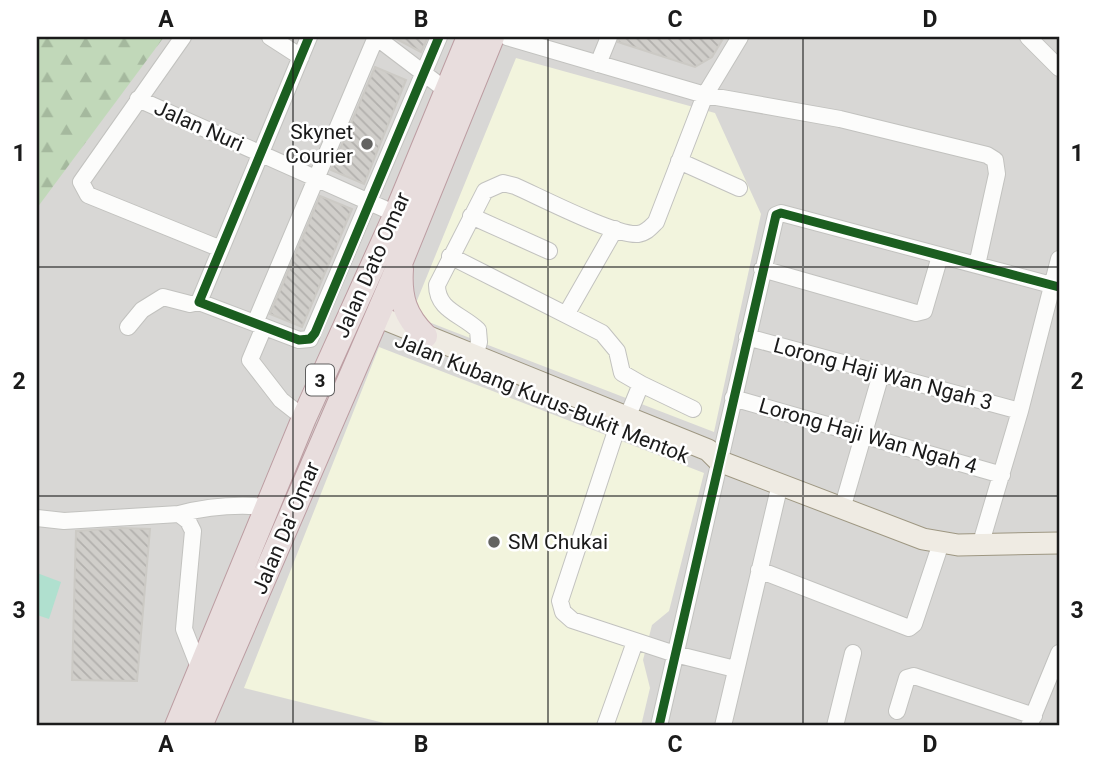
<svg xmlns="http://www.w3.org/2000/svg" width="1096" height="763" font-family="Roboto,sans-serif">
<style>
.residential{fill:#d8d7d5}
.education{fill:#f2f4dd}
.forest{fill:url(#forest-firs)}
.pitch{fill:#b0e0cf}
.building{fill:url(#building-back-hatch);stroke:#cccac5;stroke-width:2}
.lines{fill:none;stroke-linecap:round;stroke-linejoin:round}
.minor-casing{stroke:#c2c2bf;stroke-width:18}
.major-casing{stroke:#9e9782;stroke-width:23}
.highway-casing{stroke:#bc9da2;stroke-width:26}
.minor{stroke:#fcfcfb;stroke-width:16}
.major{stroke:#efebe3;stroke-width:21}
.highway{stroke:#e8dddd;stroke-width:24}
.cycleway-casing{stroke:#fff;stroke-width:13}
.cycleway{stroke:#1b5e20;stroke-width:9}
.grid{fill:none;stroke:#1b1b1b;stroke-width:2;stroke-opacity:0.55}
.poi-dot{fill:#636361;stroke:#fff;stroke-width:2.5}
.labels{text-anchor:middle;dominant-baseline:central;stroke-width:5;stroke-linejoin:round;paint-order:stroke}
.shield{fill:#fff;stroke:#5f5f5f;stroke-width:2}
.shield-label{font-size:19px;font-weight:bold;fill:#1b1b1b}
.street-label{font-size:21px;fill:#1b1b1b;stroke:#fff}
.poi-label{font-size:21px;fill:#1b1b1b;stroke:#fff;text-anchor:end}
.neatline{fill:none;stroke:#1b1b1b;stroke-width:2.5}
.grid-label{font-size:23px;text-anchor:middle;font-weight:bold;fill:#1b1b1b}
</style>
<defs>
<pattern id="forest-firs" width="22" height="20" patternUnits="userSpaceOnUse" patternTransform="scale(1.75)"><rect width="22" height="20" fill="#c1d8b9"/><path d="M5 1l3.5 6h-7zM16 11l3.5 6h-7z" fill="#a5b99e"/></pattern>
<pattern id="building-back-hatch" width="6" height="6" patternUnits="userSpaceOnUse" patternTransform="scale(1.75)"><rect width="6" height="6" fill="#d0ceca"/><path d="M-1 5l2 2M0 0l6 6M5-1l2 2" fill="none" stroke="#b2b0ad"/></pattern>
</defs>
<rect width="100%" height="100%" fill="#e9e8e3"/>
<path class="residential" d="M37,37H1059V726H37Z"/>
<path class="education" d="M516,58L715,113L761,214L714,432L426,321L416,303Z
M379,347L704,473L669,611L652,625L643,660L650,688L641,726H396L244,688Z"/>
<path class="forest" d="M37,37H164L37,208Z"/>
<path class="pitch" d="M37,573L61,582L49,619L37,615Z"/>
<path class="building" d="M393,37H428L421,52Z
M619,37H724L712,57L695,67L618,42Z
M375,67L406,80L364,184L331,170Z
M320,196L352,209L302,327L270,314Z
M121,528L150,529L137,681L72,680L76,531Z"/>
<g class="lines">
<g class="minor-casing">
<path id="minor" d="M183,37L81,182L88,195L221,249
M270,37L301,57
M376,37L447,91
M507,37L705,95L840,119L987,155L995,160L997,174L977,265
M1028,37L1059,68
M598,64L609,37
M138,99L396,214
M679,161L739,188
M471,216L549,251
M450,256L602,333L617,351L622,373L641,384
M762,269L916,313L924,311L940,256
M199,302L309,37
M567,313L615,229
M255,323L376,37
M128,327L142,310L163,297L190,304L199,302L299,340L310,339L439,37
M264,327L250,360L281,400L304,418
M747,337L1020,411
M475,356L479,342L478,330C461,314 437,310 437,285L485,191L503,183L515,186C540,197 615,236 638,234C646,233 650,228 656,222L705,95L740,37
M733,398L1002,475
M627,418L641,384L693,409
M617,428L560,601L563,612L572,620L675,654L735,669
M842,509L881,374
M179,514C209,506 236,504 268,507
M37,518L64,521L179,514L188,521L193,531L184,629L200,670
M980,546L1020,411L1059,259
M759,570L909,628L914,624L941,543
M897,711L907,678L914,676L1034,716
M605,726L635,642
M659,726L776,215L781,213L1059,287
M723,726L780,484
M835,726L853,653
M1029,726L1059,653"/>
</g>
<g class="major-casing">
<path id="major" d="M377,316L708,450L719,461L923,539L958,545L1059,543"/>
</g>
<g class="highway-casing">
<path id="highway" d="M401,269C399,298 405,316 425,336
M177,726L304,418L396,214L469,37
M200,726L401,261L492,37"/>
</g>
<use href="#minor" class="minor"/>
<use href="#major" class="major"/>
<use href="#highway" class="highway"/>
<g class="cycleway-casing">
<path id="cycleway" d="M309,37L199,302L299,340L310,339L315,333L439,37
M659,726L776,215L781,213L1059,287"/>
</g>
<use href="#cycleway" class="cycleway"/>
</g>
<path class="grid" d="M293,37V726M548,37V726M803,37V726M37,267H1059M37,496H1059"/>
<g class="poi-dot">
<circle cx="367" cy="144" r="7"/>
<circle cx="494" cy="542" r="7"/>
</g>
<g class="labels">
<rect class="shield" x="306" y="364.5" width="28" height="31" rx="5"/>
<g class="shield-label">
<text x="320" y="380">3</text>
</g>
<g class="street-label">
<text transform="translate(199 126) rotate(24)">Jalan Nuri</text>
<text transform="translate(372 265) rotate(-66)">Jalan Dato Omar</text>
<text transform="translate(883 374) rotate(15)">Lorong Haji Wan Ngah 3</text>
<text transform="translate(542 398) rotate(22)">Jalan Kubang Kurus-Bukit Mentok</text>
<text transform="translate(868 436) rotate(16)">Lorong Haji Wan Ngah 4</text>
<text transform="translate(286 528) rotate(-67)">Jalan Da' Omar</text>
</g>
<g class="poi-label">
<text x="353" y="132">Skynet<tspan x="353" dy="24">Courier</tspan></text>
<text x="508" y="542" text-anchor="start">SM Chukai</text>
</g>
</g>
<rect width="1096" height="763" fill="none" stroke="#ffffff" stroke-width="77"/>
<rect x="38" y="38" width="1020" height="686" class="neatline"/>
<g class="grid-label">
<text x="166" y="27">A</text>
<text x="421" y="27">B</text>
<text x="675" y="27">C</text>
<text x="930" y="27">D</text>
<text x="19" y="161">1</text>
<text x="1077" y="161">1</text>
<text x="19" y="389">2</text>
<text x="1077" y="389">2</text>
<text x="19" y="618">3</text>
<text x="1077" y="618">3</text>
<text x="166" y="752">A</text>
<text x="421" y="752">B</text>
<text x="675" y="752">C</text>
<text x="930" y="752">D</text>
</g>
</svg>
